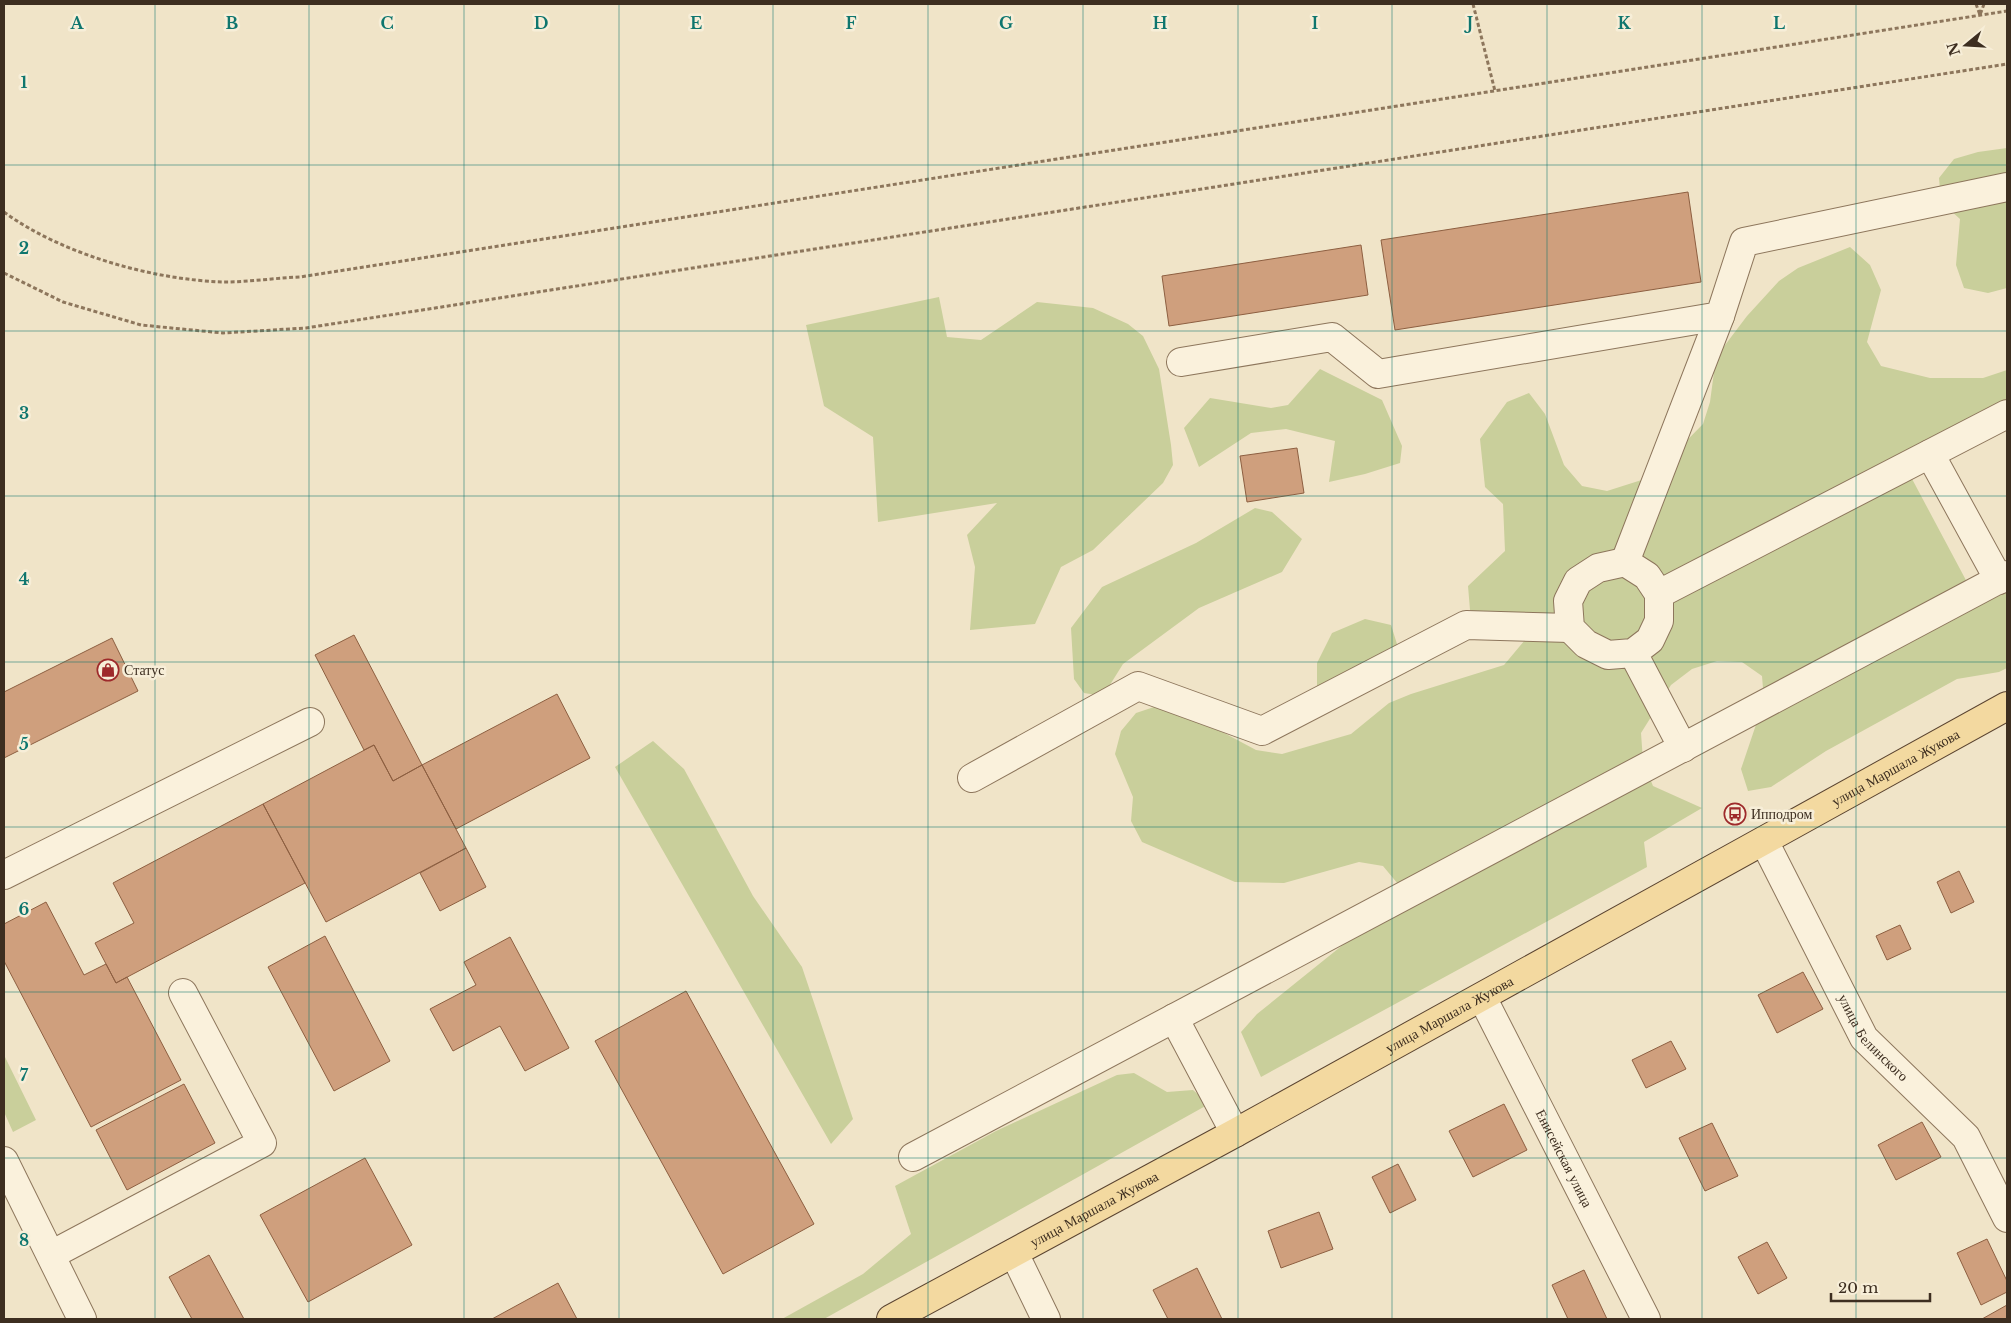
<svg xmlns="http://www.w3.org/2000/svg" width="2011" height="1323" font-family="'Libre Baskerville',serif">
<style>
.green{fill:#c9cf9b}
.building{fill:#cf9f7d;stroke:#8d5f41}
.lines{fill:none;stroke-linecap:round;stroke-linejoin:round}
.minor-casing{stroke:#8d765c;stroke-width:30}
.major-casing{stroke:#5b4430;stroke-width:30}
.path{stroke:#8d765c;stroke-width:3;stroke-dasharray:4 2.5;stroke-linecap:butt}
.minor{stroke:#faf1dc;stroke-width:28}
.major{stroke:#f3d9a0;stroke-width:28}
.grid{fill:none;stroke:#0f766e;stroke-width:1;stroke-opacity:0.55}
.labels{text-anchor:middle;dominant-baseline:central;stroke-width:5;stroke-linejoin:round;paint-order:stroke}
.poi-label{font-size:14px;fill:#3d2e20;stroke:#f7eed8;text-anchor:start}
.street-label{font-size:14px;fill:#3d2e20;stroke:#f7eed8}
.grid-label{font-size:16px;text-anchor:middle;font-weight:bold;fill:#0f766e;stroke:#f7eed8;stroke-width:5;stroke-linejoin:round;paint-order:stroke}
</style>
<rect width="100%" height="100%" fill="#f0e4c8"/>
<path class="green" d="M2007,148V288L1988,293L1964,288L1956,265L1960,219L1941,202L1939,178L1954,159L1978,152Z
M1850,247L1870,265L1881,290L1867,342L1881,366L1930,378H1983L2007,370V429L1911,477L1976,599L2007,583V668L1999,672L1957,679L1826,751L1771,787L1748,791L1741,769L1764,701L1762,676L1742,662L1717,661L1692,669L1671,685L1641,733L1643,761L1653,786L1702,808L1644,842L1647,867L1261,1077L1241,1032L1257,1014L1390,907L1398,884L1383,866L1359,862L1284,883L1235,882L1142,842L1131,821L1133,797L1115,754L1121,731L1136,713L1160,705L1185,712L1256,750L1282,754L1351,734L1389,703L1411,694L1504,665L1535,628L1492,619L1470,610L1468,586L1505,551L1503,504L1485,487L1480,439L1507,402L1529,393L1545,414L1564,465L1582,486L1607,491L1651,477L1703,424L1710,402L1716,357L1747,316L1779,281L1798,268Z
M939,297L947,337L981,340L1037,302L1093,308L1128,324L1143,336L1159,369L1171,445L1173,465L1163,483L1093,550L1061,567L1035,624L970,630L975,567L967,535L997,503L878,522L873,437L824,406L806,325Z
M1320,369L1382,400L1402,446L1400,463L1365,474L1329,482L1335,441L1286,429L1251,433L1199,467L1184,428L1210,398L1271,408L1288,405Z
M1255,508L1272,512L1302,539L1282,572L1199,608L1123,664L1103,696L1084,693L1074,679L1071,628L1102,587L1196,543Z
M1365,619L1391,625L1397,644L1394,662L1317,695V663L1332,633Z
M653,741L684,769L753,896L802,967L853,1119L831,1144L615,767Z
M4,1055L36,1120L13,1132L4,1112Z
M1134,1073L1167,1092L1193,1090L1209,1104L824,1319H782L863,1274L911,1234L895,1186L996,1131L1117,1075Z"/>
<path class="building" d="M1688,192L1701,282L1395,330L1381,240Z
M1361,245L1368,295L1169,326L1162,276Z
M1297,448L1304,493L1247,502L1240,456Z
M354,635L422,765L393,781L374,745L364,750L315,655Z
M112,638L138,691L4,758V692Z
M557,694L590,758L456,829L422,765Z
M374,745L393,781L422,765L466,848L326,922L263,804Z
M263,804L305,883L116,983L95,943L134,923L113,883Z
M466,848L486,887L440,911L420,873Z
M1959,871L1974,902L1951,913L1937,882Z
M46,902L84,975L106,964L116,983L127,977L181,1080L91,1127L4,961V924Z
M1900,925L1911,949L1887,960L1876,936Z
M325,936L390,1061L334,1091L268,967Z
M510,937L569,1048L525,1071L500,1026L453,1051L430,1009L476,985L464,962Z
M1803,972L1823,1009L1777,1033L1758,995Z
M686,991L814,1224L723,1274L595,1041Z
M1671,1041L1686,1069L1646,1088L1632,1060Z
M184,1084L215,1143L127,1190L96,1130Z
M1504,1104L1527,1150L1473,1177L1449,1131Z
M1922,1122L1941,1157L1896,1180L1878,1145Z
M1712,1123L1738,1176L1705,1191L1679,1138Z
M365,1158L412,1245L308,1302L260,1215Z
M1398,1164L1416,1200L1390,1213L1372,1177Z
M1319,1212L1333,1249L1281,1268L1268,1231Z
M1987,1239L2007,1281V1292L1981,1305L1957,1253Z
M1767,1242L1787,1278L1758,1294L1738,1257Z
M209,1255L244,1319H192L169,1277Z
M1197,1268L1222,1319H1168L1153,1290Z
M1584,1270L1607,1319H1568L1552,1285Z
M558,1283L577,1319H492Z
M2007,1305V1319H1982Z"/>
<g class="lines">
<g class="minor-casing">
<g id="minor">
<path d="M1181,362L1332,337L1378,374L1720,316L1744,242L2007,187"/>
<path d="M1930,454L1999,580"/>
<path d="M1625,562L1720,316"/>
<path d="M1659,594L2007,414"/>
<path d="M1633,653L1650,640L1659,621V594L1647,576L1625,562L1598,568L1578,581L1568,601L1570,628L1586,644L1608,655L1633,653L1683,748"/>
<path d="M972,778L1138,686L1262,731L1466,625L1570,628"/>
<path id="s1" d="M1764,841L1864,1038L1966,1137L2007,1218"/>
<path d="M4,875L310,722"/>
<path id="s2" d="M1482,997L1646,1319"/>
<path d="M1174,1018L1235,1133"/>
<path d="M913,1157L2007,575"/>
<path d="M4,1161L82,1319"/>
<path d="M1014,1253L1046,1319"/>
<path d="M51,1255L262,1143L183,993"/>
</g>
</g>
<g class="major-casing">
<g id="major">
<path id="s3" d="M891,1319L1235,1133L2007,706"/>
</g>
</g>
<path class="path" d="M1473,4L1495,91
M1976,4L1980,15L1984,4
M4,212C61,254 153,280 224,282C249,282 275,278 300,277L2007,11
M4,273L63,302L141,325L223,333L306,328L2007,64"/>
<use href="#minor" class="minor"/>
<use href="#major" class="major"/>
</g>
<path class="grid" d="M155,4V1319M309,4V1319M464,4V1319M619,4V1319M773,4V1319M928,4V1319M1083,4V1319M1238,4V1319M1392,4V1319M1547,4V1319M1702,4V1319M1856,4V1319M4,165H2007M4,331H2007M4,496H2007M4,662H2007M4,827H2007M4,992H2007M4,1158H2007"/>
<defs>
<g id="shop-ring" transform="scale(1.125)"><circle r="9.5" fill="#f7eed8" stroke="#9e2a2b" stroke-width="1.5"/><path d="M-5-2.5h2.3a2.7 3.5 0 0 1 5.4 0H5L5.5 6h-11ZM-1.5-2.5h3a1.5 2.3 0 0 0-3 0Z" fill="#9e2a2b"/></g>
<g id="bus-ring" transform="scale(1.125)"><circle r="9.5" fill="#f7eed8" stroke="#9e2a2b" stroke-width="1.5"/><path d="M-5-6H5V4H4V6H2V4H-2V6H-4V4H-5ZM-3.5-4V0h7V-4ZM-3.5 1.2v1.5H-2V1.2ZM2 1.2v1.5H3.5V1.2Z" fill="#9e2a2b"/></g>
</defs>
<g fill-rule="evenodd">
<use href="#shop-ring" x="108" y="670"/>
<use href="#bus-ring" x="1735" y="814"/>
</g>
<g class="labels">
<g class="poi-label">
<text x="124" y="670">Статус</text>
<text x="1751" y="814">Ипподром</text>
</g>
<g class="street-label">
<text stroke="none"><textPath href="#s3" startOffset="1146">улица Маршала Жукова</textPath></text>
<text stroke="none"><textPath href="#s3" startOffset="636">улица Маршала Жукова</textPath></text>
<text stroke="none"><textPath href="#s1" startOffset="226">улица Белинского</textPath></text>
<text stroke="none"><textPath href="#s2" startOffset="181">Енисейская улица</textPath></text>
<text stroke="none"><textPath href="#s3" startOffset="231">улица Маршала Жукова</textPath></text>
</g>
</g>
<g class="grid-label">
<text x="77" y="29">A</text>
<text x="232" y="29">B</text>
<text x="387" y="29">C</text>
<text x="541" y="29">D</text>
<text x="696" y="29">E</text>
<text x="851" y="29">F</text>
<text x="1006" y="29">G</text>
<text x="1160" y="29">H</text>
<text x="1315" y="29">I</text>
<text x="1470" y="29">J</text>
<text x="1624" y="29">K</text>
<text x="1779" y="29">L</text>
<text x="24" y="88">1</text>
<text x="24" y="254">2</text>
<text x="24" y="419">3</text>
<text x="24" y="585">4</text>
<text x="24" y="750">5</text>
<text x="24" y="915">6</text>
<text x="24" y="1081">7</text>
<text x="24" y="1246">8</text>
</g>
<rect width="2011" height="1323" fill="none" stroke="#3d2e20" stroke-width="10"/>
<g transform="translate(1966 45) rotate(252)" stroke="#f7eed8" stroke-width="4" paint-order="stroke">
<path d="M0-4L9 19L0 12L-9 19Z" fill="#3d2e20"/>
<text y="-8" font-size="14" font-weight="bold" text-anchor="middle" fill="#3d2e20">N</text>
</g>
<path d="M1831 1293v8h99v-8" fill="none" stroke="#3d2e20" stroke-width="2.5"/>
<text x="1838" y="1293" font-size="15" fill="#3d2e20" stroke="#f7eed8" stroke-width="4" paint-order="stroke">20 m</text>
</svg>
